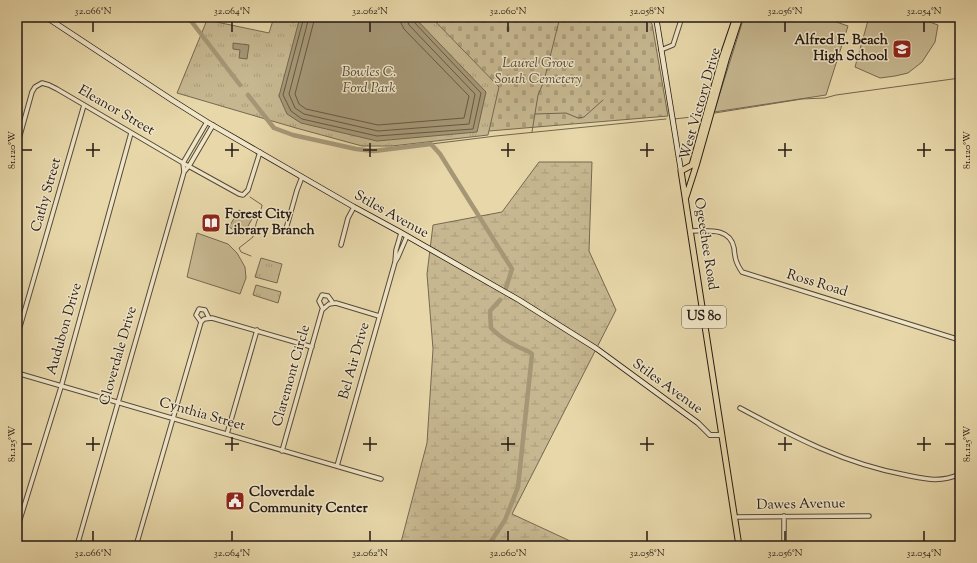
<svg xmlns="http://www.w3.org/2000/svg" width="977" height="563" font-family="'Sorts Mill Goudy',serif">
<style>
.green{fill:#c6b790;stroke:#766852}
.wetland{fill:url(#wetland-marsh);stroke:#766852}
.cemetery{fill:url(#cemetery-stones);stroke:#766852}
.park{fill:url(#park-tufts);stroke:#766852}
.water{fill:#a59776;stroke:#72654e}
.lines{fill:none;stroke-linecap:round;stroke-linejoin:round}
.shore{stroke:#655844;stroke-width:1}
.stream{stroke:#72654e;stroke-width:1}
.canal{stroke:#a59776;stroke-width:4.5}
.street-casing{stroke:#564938;stroke-width:5.5}
.secondary-casing{stroke:#251a13;stroke-width:6}
.primary-casing{stroke:#251a13;stroke-width:7}
.street{stroke:#efe5c7;stroke-width:3.5}
.secondary{stroke:#efe5c7;stroke-width:4.5}
.primary{stroke:#e7d7a9;stroke-width:5}
.ticks{fill:none;stroke:#251a13;stroke-width:1.5}
.labels{text-anchor:middle;dominant-baseline:central;stroke-width:3;stroke-linejoin:round;paint-order:stroke}
.shield{fill:#efe5c7;stroke:#625749;stroke-width:1}
.shield-label{font-size:13px;font-weight:bold;fill:#251a13}
.poi-label{font-size:14px;font-weight:bold;fill:#251a13;stroke:#efe5c7;text-anchor:start}
.park-label{font-size:14px;font-style:italic;fill:#554938;stroke:#efe5c7}
.street-label{font-size:14px;fill:#251a13;stroke:#efe5c7}
.neatline{fill:none;stroke:#251a13;stroke-width:1.5}
.ticks-label{font-size:10px;text-anchor:middle;fill:#251a13}
</style>
<defs>
<pattern id="wetland-marsh" width="20" height="14" patternUnits="userSpaceOnUse"><rect width="20" height="14" fill="#c6b790"/><path d="M1 5h8M5 5V1M11 12h8M15 12V8" fill="none" stroke="#aa9d7b"/></pattern>
<pattern id="cemetery-stones" width="16" height="16" patternUnits="userSpaceOnUse"><rect width="16" height="16" fill="#c6b790"/><path d="M2 7V4a2 2 0 0 1 4 0v3zM10 15v-3a2 2 0 0 1 4 0v3z" fill="#aa9d7b"/></pattern>
<pattern id="park-tufts" width="24" height="20" patternUnits="userSpaceOnUse"><rect width="24" height="20" fill="#c6b790"/><path d="M3 7l-1-3M5 7V3M7 7l1-3M15 17l-1-3M17 17v-4M19 17l1-3" fill="none" stroke="#aa9d7b"/></pattern>
</defs>
<rect width="100%" height="100%" fill="#e7d7a9"/>
<filter id="stains"><feTurbulence type="fractalNoise" baseFrequency=".005" numOctaves="4"/><feColorMatrix values="0 0 0 0 .2 0 0 0 0 .09 0 0 0 0 .02 0 0 0 .5 -.17"/></filter>
<radialGradient id="worn" r=".72"><stop offset=".6" stop-color="#630" stop-opacity="0"/><stop offset="1" stop-color="#630" stop-opacity=".3"/></radialGradient>
<path class="green" d="M744,17H822L848,26L826,95L714,112Z
M869,17H916L938,25L935,42L922,62L908,73L895,76L880,78L855,67Z
M239,210L252,219L243,235L229,227Z
M197,233L228,244L237,253L245,267L246,278L240,294L187,277Z"/>
<path class="wetland" d="M539,162H592L589,251L616,310L512,514L581,546H400L427,443L433,349L427,274L433,225L502,212Z"/>
<path class="cemetery" d="M414,17H646L652,24L668,116L477,132Z"/>
<path class="park" d="M274,17H431L499,87L488,135L392,146H362L296,128L177,93L207,20L269,33Z
M261,258L282,264L277,283L255,277Z
M256,285L281,292L278,303L253,295Z"/>
<path class="water" d="M300,17H414L486,92L477,132L377,141L301,123L287,114L279,96Z
M233,43L249,45L247,59L239,58L240,50L233,49Z"/>
<g class="lines">
<path class="shore" d="M304,17L283,95L291,111L302,119L377,136L473,129L481,93L413,21L411,17
M309,17L289,94L295,108L304,114L378,131L469,124L475,94L409,25L406,17
M315,17L295,94L299,104L306,109L378,125L464,118L469,96L404,29L401,23L400,17"/>
<path class="stream" d="M715,113L802,99L825,98L836,95L960,78
M535,114L566,113L578,118L584,117L603,100
M674,119L701,116
M532,132L538,95L544,81L560,17
M431,144L496,136L666,119
M250,197L262,205V206L256,224L253,237L239,248L241,252L251,256"/>
<path class="canal" d="M188,17L240,85
M248,95L274,128L293,135L356,149L374,151L431,144L440,154L512,269L506,288
M488,546L505,520L518,487L532,354C527,349 520,349 515,345C506,341 498,335 491,328L490,311L500,300"/>
<g class="street-casing">
<path id="street" d="M661,50L673,45L682,17
M17,146L32,92L35,87L42,83L49,85L57,89L183,163L239,194L243,195L248,190L260,152
M184,172L189,166L213,125
M286,229L297,190L302,177
M691,231C707,231 730,227 734,248C735,259 736,263 742,272L960,340
M341,245L348,218L354,207
M395,262L398,257L407,236
M323,309L319,301L322,295L328,296L333,303
M201,322L196,315L199,309L205,310L209,318
M17,337L84,105
M17,373L381,479
M740,408C794,437 845,464 906,475C926,479 940,483 960,474
M227,434L257,330
M282,451L322,310L329,304L336,303L379,316
M337,466L395,262L396,250L401,233
M784,516V546
M734,517L869,516
M17,529L61,387L131,133
M77,546L184,172L183,163L207,122
M136,546L201,322L204,319L212,318L312,347"/>
</g>
<g class="secondary-casing">
<path id="secondary" d="M46,17L172,100L207,122L354,207L400,232L519,300L597,349L698,423L710,435H722
M656,17L681,171"/>
</g>
<g class="primary-casing">
<path id="primary" d="M736,17L722,58L692,165L681,171L739,546
M686,197L696,166L726,60L740,17"/>
</g>
<use href="#street" class="street"/>
<use href="#secondary" class="secondary"/>
<use href="#primary" class="primary"/>
</g>
<path class="ticks" d="M93,22V32M232,22V32M370,22V32M508,22V32M647,22V32M785,22V32M924,22V32M93,143V157M232,143V157M370,143V157M508,143V157M647,143V157M785,143V157M924,143V157M22,150H32M86,150H100M225,150H239M363,150H377M501,150H515M640,150H654M778,150H792M917,150H931M945,150H955M93,437V451M232,437V451M370,437V451M508,437V451M647,437V451M785,437V451M924,437V451M22,444H32M86,444H100M225,444H239M363,444H377M501,444H515M640,444H654M778,444H792M917,444H931M945,444H955M93,531V541M232,531V541M370,531V541M508,531V541M647,531V541M785,531V541M924,531V541"/>
<defs>
<g id="school-square" transform="scale(1)"><rect x="-9" y="-9" width="18" height="18" rx="4" fill="#8f2418" stroke="#efe5c7"/><path d="M0-5L7-2L0 1L-7-2ZM-4 1L0 2.5L4 1V4Q0 6-4 4Z" fill="#fff"/></g>
<g id="library-square" transform="scale(1)"><rect x="-9" y="-9" width="18" height="18" rx="4" fill="#8f2418" stroke="#efe5c7"/><path d="M-6-4Q-3-5.5-.7-3.5V5Q-3 3-6 4ZM6-4Q3-5.5 .7-3.5V5Q3 3 6 4Z" fill="#fff"/></g>
<g id="civic-square" transform="scale(1)"><rect x="-9" y="-9" width="18" height="18" rx="4" fill="#8f2418" stroke="#efe5c7"/><path d="M-.6-6.5H3V-4.5H.6V-3L4-1V1h2V6H-6V1h2V-1L-.6-3ZM-1.2 2.5V6h2.4V2.5Z" fill="#fff"/></g>
</defs>
<g fill-rule="evenodd">
<use href="#school-square" x="902" y="49"/>
<use href="#library-square" x="211" y="223"/>
<use href="#civic-square" x="235" y="501"/>
</g>
<g class="labels">
<rect class="shield" x="682" y="306" width="44" height="22" rx="3"/>
<g class="shield-label">
<text x="704" y="317">US 80</text>
</g>
<g class="poi-label">
<text x="888" y="41" text-anchor="end">Alfred E. Beach<tspan x="888" dy="16">High School</tspan></text>
<text x="225" y="215">Forest City<tspan x="225" dy="16">Library Branch</tspan></text>
<text x="249" y="493">Cloverdale<tspan x="249" dy="16">Community Center</tspan></text>
</g>
<g class="park-label">
<text x="538" y="64">Laurel Grove<tspan x="538" dy="16">South Cemetery</tspan></text>
<text x="369" y="73">Bowles C.<tspan x="369" dy="16">Ford Park</tspan></text>
</g>
<g class="street-label">
<text transform="translate(701 104) rotate(-74)">West Victory Drive</text>
<text transform="translate(116 111) rotate(30)">Eleanor Street</text>
<text transform="translate(47 195) rotate(-74)">Cathy Street</text>
<text transform="translate(391 215) rotate(29)">Stiles Avenue</text>
<text transform="translate(705 244) rotate(81)">Ogeechee Road</text>
<text transform="translate(817 284) rotate(17)">Ross Road</text>
<text transform="translate(65 329) rotate(-74)">Audubon Drive</text>
<text transform="translate(119 356) rotate(-74)">Cloverdale Drive</text>
<text transform="translate(355 361) rotate(-74)">Bel Air Drive</text>
<text transform="translate(292 376) rotate(-74)">Claremont Circle</text>
<text transform="translate(667 387) rotate(36)">Stiles Avenue</text>
<text transform="translate(202 415) rotate(16)">Cynthia Street</text>
<text transform="translate(801 505) rotate(-1)">Dawes Avenue</text>
</g>
</g>
<rect width="977" height="563" fill="none" stroke="#e7d7a9" stroke-width="44"/>
<rect x="22" y="22" width="933" height="519" class="neatline"/>
<g class="ticks-label">
<text x="93" y="14">32.066°N</text>
<text x="232" y="14">32.064°N</text>
<text x="370" y="14">32.062°N</text>
<text x="508" y="14">32.060°N</text>
<text x="647" y="14">32.058°N</text>
<text x="785" y="14">32.056°N</text>
<text x="924" y="14">32.054°N</text>
<text transform="translate(966 150) rotate(-90)" y="4">81.120°W</text>
<text transform="translate(11 150) rotate(-90)" y="4">81.120°W</text>
<text transform="translate(966 444) rotate(-90)" y="4">81.125°W</text>
<text transform="translate(11 444) rotate(-90)" y="4">81.125°W</text>
<text x="93" y="556">32.066°N</text>
<text x="232" y="556">32.064°N</text>
<text x="370" y="556">32.062°N</text>
<text x="508" y="556">32.060°N</text>
<text x="647" y="556">32.058°N</text>
<text x="785" y="556">32.056°N</text>
<text x="924" y="556">32.054°N</text>
</g>
<rect width="100%" height="100%" filter="url(#stains)"/>
<rect width="100%" height="100%" fill="url(#worn)"/>
</svg>
